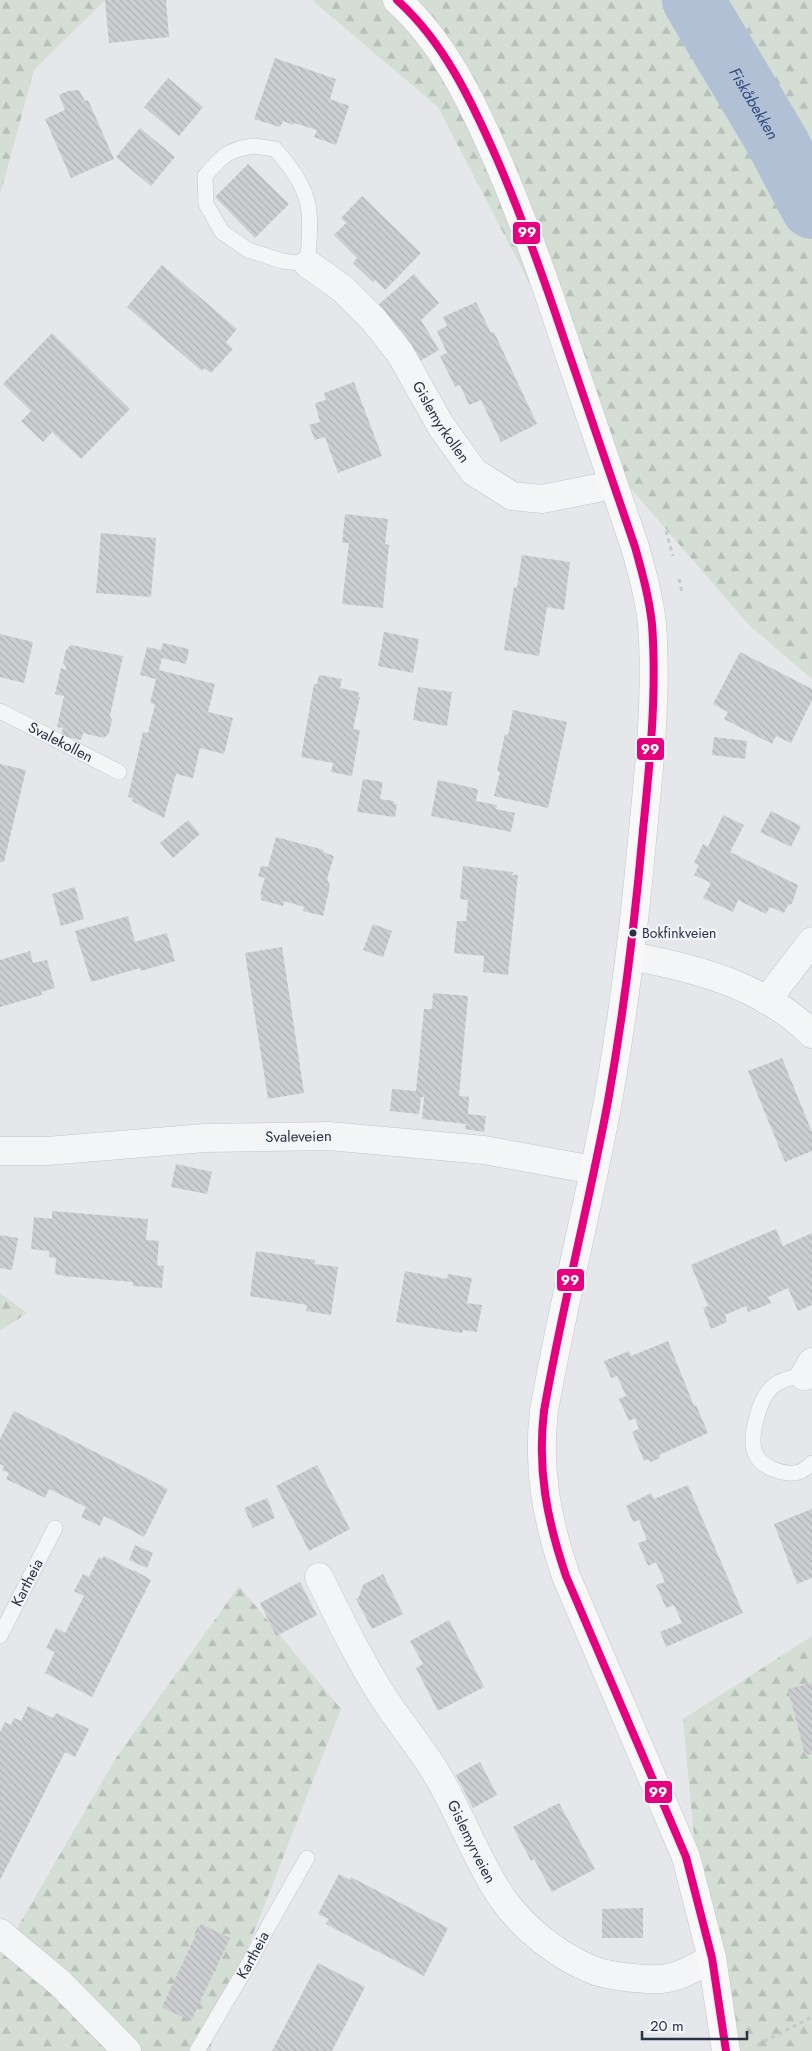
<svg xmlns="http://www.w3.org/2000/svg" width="812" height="2051" font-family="Jost,sans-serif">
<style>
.forest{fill:url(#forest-firs)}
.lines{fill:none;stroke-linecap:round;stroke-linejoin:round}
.river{stroke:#b2c0d6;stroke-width:62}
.building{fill:url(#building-back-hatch)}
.lane-casing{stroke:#c2c4c8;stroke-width:16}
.street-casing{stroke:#c2c4c8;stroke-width:29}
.secondary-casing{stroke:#c2c4c8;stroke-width:29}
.path{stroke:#c6c8cd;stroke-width:3;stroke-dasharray:4 4;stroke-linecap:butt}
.lane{stroke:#f4f5f7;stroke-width:15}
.street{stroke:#f4f5f7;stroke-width:28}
.secondary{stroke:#f8f8f8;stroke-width:28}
.bus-1-casing{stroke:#f3f5f9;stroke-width:11}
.bus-1{stroke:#e5007d;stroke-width:8}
.bus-dot{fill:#293145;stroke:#f3f5f9;stroke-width:2}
.labels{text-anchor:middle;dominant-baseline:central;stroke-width:4.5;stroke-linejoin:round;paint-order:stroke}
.bus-label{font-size:14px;fill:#293145;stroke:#f3f5f9;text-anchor:start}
.street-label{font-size:15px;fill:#293145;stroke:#f3f5f9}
.water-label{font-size:16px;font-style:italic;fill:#304c7d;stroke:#f3f5f9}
.line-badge{stroke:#f3f5f9;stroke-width:2}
.badge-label{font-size:14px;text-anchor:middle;font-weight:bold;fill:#fff}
</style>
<defs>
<pattern id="forest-firs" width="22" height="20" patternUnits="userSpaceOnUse" patternTransform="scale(1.25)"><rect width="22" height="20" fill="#d4ded5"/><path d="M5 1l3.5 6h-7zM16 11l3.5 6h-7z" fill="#b6bfb8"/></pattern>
<pattern id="building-back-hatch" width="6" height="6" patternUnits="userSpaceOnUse" patternTransform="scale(1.25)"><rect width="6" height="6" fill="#ccced2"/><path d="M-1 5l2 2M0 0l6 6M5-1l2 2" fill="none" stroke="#afb1b6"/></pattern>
</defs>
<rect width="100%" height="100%" fill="#e5e7ea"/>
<path class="forest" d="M0,0H105L34,70L0,195Z
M312,0H812V679L749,625L620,476L533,290L438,107Z
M0,1293L27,1313L0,1331Z
M239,1586L341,1709L211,2042V2051H0V1924L16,1930L116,1758Z
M812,1636V2051H714L683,1719Z"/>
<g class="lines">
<path class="river" id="s1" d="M693,0L775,138L812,208"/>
</g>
<path class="building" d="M105,0H166L169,37L109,43Z
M275,58L336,79L330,99L349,106L336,145L314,137L317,130L294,123L293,125L283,121L280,127L254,119Z
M168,78L203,107L179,136L144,107Z
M79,90L85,101L88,100L114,159L71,178L45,119L65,110L59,95L68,91Z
M140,128L175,157L151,186L116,157Z
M248,164L289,204L255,238L215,197Z
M362,196L421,253L385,290L375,280L373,282L353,263L357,258L334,235L346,223L341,218Z
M162,265L237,329L226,342L233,349L211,373L204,368L202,371L127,307Z
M414,274L439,303L421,320L439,350L420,361L404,334L378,305Z
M476,302L491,333L494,332L537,424L501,442L481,400L469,405L460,385L455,387L440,356L447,353L437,331L447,326L443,317Z
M52,333L130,409L81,459L52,432L43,442L21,421L31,411L3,384Z
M354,382L382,456L338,473L325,437L315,440L309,425L320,422L315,403L326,400L324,393Z
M345,514L388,519L385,544L389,545L383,608L342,604L349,543H342Z
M101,533L156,538L151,597L96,593Z
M522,555L570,562L564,610L547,607L539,656L504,650L514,587H517Z
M384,632L419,639L413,673L378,666Z
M0,634L33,642L24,683L0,677Z
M163,643L189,649L186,664L162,658L159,670L215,684L208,712L233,718L224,754L200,748L193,778L176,774L164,818L132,801L133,798L128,797L143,732L148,733L155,704L150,703L156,679L140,675L147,647L161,650Z
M71,645L123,656L110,716L112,720L109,733L104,738L83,733L81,740L61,736L63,728L57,727L64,696L55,694L61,668L66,670V667L63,663L66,650Z
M740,652L812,689V700L791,743L776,736L772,744L724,719L728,712L713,704Z
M319,675L342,679L340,688L359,692L358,697H360L353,729L360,730L352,776L331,772L333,763L301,757L314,684H317Z
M418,687L452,692L447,726L413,720Z
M513,710L567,722L548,808L494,796L500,772L497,771L505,734L508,735Z
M714,737L747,741L745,759L712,755Z
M0,764L26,770L4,862H0Z
M363,779L383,782L380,799L394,801V804H397L395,817L357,812Z
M438,780L478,789L476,801L497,805L496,809L515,813L511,832L431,816Z
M771,811L801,826L791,847L760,832Z
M723,815L744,825L730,852L798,885L792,904L788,905L784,913L770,907L766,914L738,900L733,912L703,898L711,883L694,875L699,865L694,863L703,844L708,847Z
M188,820L200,834L173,858L160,843Z
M276,837L324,850L323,852L334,856L327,879L330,886L323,916L303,911L304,907L284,901L283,906L261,900L262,895L260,894L265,878L258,876L261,866L268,867Z
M463,866L513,872L512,875H518L508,975L483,972L484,956L454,953L457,921H466L467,911L468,900L460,899Z
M75,887L84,919L61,926L52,894Z
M128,916L135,942L167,933L175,961L141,971L140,968L91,982L75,931Z
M373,924L392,931L383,957L363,950Z
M282,947L304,1093L268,1099L245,953Z
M30,951L33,963L47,960L55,988L41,992L42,995L0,1007V960Z
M433,993L468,996L459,1096L469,1097L468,1114L486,1116L484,1132L465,1129L466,1124L422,1119L424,1097H421L419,1114L390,1111L392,1089L416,1091L424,1009H432Z
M782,1058L812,1132V1151L785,1162L748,1071Z
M176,1164L212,1172L207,1194L171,1187Z
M52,1211L148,1219L146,1240L159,1241L157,1265L164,1266L162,1288L133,1286V1282L62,1276V1275L55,1274L56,1258L49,1257V1251L31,1249L34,1217L52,1219Z
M776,1229L783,1246L812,1233V1305L798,1311L788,1288L768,1297L771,1303L759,1308L748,1312L746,1306L725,1315L727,1322L711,1329L703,1308L708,1306L691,1265Z
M0,1235L18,1238L12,1270L0,1268Z
M256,1251L315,1260V1264L338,1267L331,1315L306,1311L307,1305L250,1296Z
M405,1271L447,1279L448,1274L472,1278L467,1303L482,1305L477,1332L463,1330L462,1333L396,1322Z
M668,1341L694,1406L696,1405L708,1433L659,1455L660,1458L651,1462L648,1459L644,1461L632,1432L639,1429L635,1418L629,1421L619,1399L626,1396L617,1376L611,1378L604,1361L629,1351L631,1356Z
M14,1411L168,1489L144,1537L104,1516L100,1526L81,1517L86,1507L49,1489L45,1498L6,1479L9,1473L2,1470L4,1466L0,1464V1439Z
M317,1465L350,1529L309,1551L276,1486Z
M688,1485L743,1613L666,1647L660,1632L682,1623L674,1605L666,1608L656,1585L665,1582L656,1562L648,1566L638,1543L647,1540L639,1520L633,1522L626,1506L651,1493L654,1499Z
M267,1498L275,1518L253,1528L244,1508Z
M812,1509V1578L797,1584L774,1524Z
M135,1545L153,1553L147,1568L129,1560Z
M104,1556L133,1571L134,1570L151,1580L92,1697L45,1673L55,1652L46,1648L56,1628L65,1633L84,1596L74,1591L83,1574L89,1577L99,1557L102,1559Z
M383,1574L403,1614L372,1629L356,1599L359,1597L363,1585Z
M300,1582L317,1615L276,1636L260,1603Z
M449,1620L484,1687L438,1711L416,1668L423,1664L410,1641Z
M812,1683V1754L805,1755L788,1689Z
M28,1706L53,1718L56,1713L89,1729L75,1757L65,1752L0,1880V1732L5,1722L11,1725L14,1718L21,1721Z
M480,1762L497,1795L473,1808L456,1775Z
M559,1803L595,1869L552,1892L534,1859L531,1861L513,1827Z
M339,1874L350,1880L351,1877L448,1928L424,1976L326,1924L329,1919L318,1914Z
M643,1908V1938H602V1909Z
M201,1924L230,1938L191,2021L162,2007Z
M318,1963L365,1987L332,2051H272Z"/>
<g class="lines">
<g class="lane-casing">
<g id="lane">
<path d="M254,146L275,149C289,165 304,184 308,205C312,221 308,248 308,264L282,261L248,250L222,232L206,204L205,176C221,157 228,149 254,146Z"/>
<path id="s2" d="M0,711L119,772"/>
<path d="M809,1381L804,1376C794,1376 780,1380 772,1387C759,1399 749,1437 755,1453C761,1468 785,1476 799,1472C804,1471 808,1466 812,1463"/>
<path id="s3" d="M0,1636L55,1528"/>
<path id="s4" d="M197,2051L249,1963L269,1925L307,1858"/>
</g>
</g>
<g class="street-casing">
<g id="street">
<path id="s5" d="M308,264L343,289L373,319L400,353L441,426L474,472L512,496L542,499L598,488L612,481"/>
<path d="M630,956C696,968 764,986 812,1034"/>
<path d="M767,1000L812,941"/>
<path id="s6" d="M0,1151H47L205,1138L329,1136L484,1150L594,1170"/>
<path d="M804,1376L812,1362"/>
<path id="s7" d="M319,1577C339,1618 360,1661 385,1700C401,1724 420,1747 435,1771C460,1812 475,1858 502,1898C524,1929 558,1956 593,1970C607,1976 644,1980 660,1979C679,1978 696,1967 712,1958"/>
<path d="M0,1933L60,1983L127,2051"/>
</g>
</g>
<g class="secondary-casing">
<path id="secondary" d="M397,0C444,42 472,102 497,159C522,217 543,276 563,336C587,406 611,476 635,547C642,572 649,597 652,624C657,692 650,762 643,830C635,921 624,1011 608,1101C589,1204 562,1307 544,1411C537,1470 547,1520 566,1576L686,1857L712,1958L726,2051"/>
</g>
<path class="path" d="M666,531L673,556
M679,579L682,593
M757,2045L812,2017"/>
<use href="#lane" class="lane"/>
<use href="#street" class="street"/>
<use href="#secondary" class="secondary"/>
<g class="bus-1-casing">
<path id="bus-1" d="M397,0C444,42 472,102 497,159C522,217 543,276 563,336C587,406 611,476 635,547C642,572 649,597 652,624C657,692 650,762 643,830C635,921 624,1011 608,1101C589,1204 562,1307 544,1411C537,1470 547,1520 566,1576L686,1857L712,1958L726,2051"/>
</g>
<use href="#bus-1" class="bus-1"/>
</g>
<circle class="bus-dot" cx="633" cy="933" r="4.5"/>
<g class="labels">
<g class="bus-label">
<text x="642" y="933">Bokfinkveien</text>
</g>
<g class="street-label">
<text stroke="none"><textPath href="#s5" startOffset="209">Gislemyrkollen</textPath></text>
<text stroke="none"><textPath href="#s2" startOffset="68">Svalekollen</textPath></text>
<text stroke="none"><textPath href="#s6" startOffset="299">Svaleveien</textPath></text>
<text stroke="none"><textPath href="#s3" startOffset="60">Kartheia</textPath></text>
<text stroke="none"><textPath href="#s7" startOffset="306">Gislemyrveien</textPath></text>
<text stroke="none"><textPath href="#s4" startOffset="111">Kartheia</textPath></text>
</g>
<g class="water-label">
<text stroke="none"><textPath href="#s1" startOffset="120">Fiskåbekken</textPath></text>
</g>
</g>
<g class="line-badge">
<rect x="512" y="221" width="29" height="24" rx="5" fill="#e5007d"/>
<rect x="636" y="737" width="29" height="24" rx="5" fill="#e5007d"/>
<rect x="556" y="1268" width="29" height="24" rx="5" fill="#e5007d"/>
<rect x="644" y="1780" width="29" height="24" rx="5" fill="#e5007d"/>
</g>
<g class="badge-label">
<text x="527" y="237">99</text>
<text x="650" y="754">99</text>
<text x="570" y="1285">99</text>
<text x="658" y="1797">99</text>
</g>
<path d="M642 2031v8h105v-8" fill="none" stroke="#293145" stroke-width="2.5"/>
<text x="650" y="2031" font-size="15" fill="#293145" stroke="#f3f5f9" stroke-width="4" paint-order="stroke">20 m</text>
</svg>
